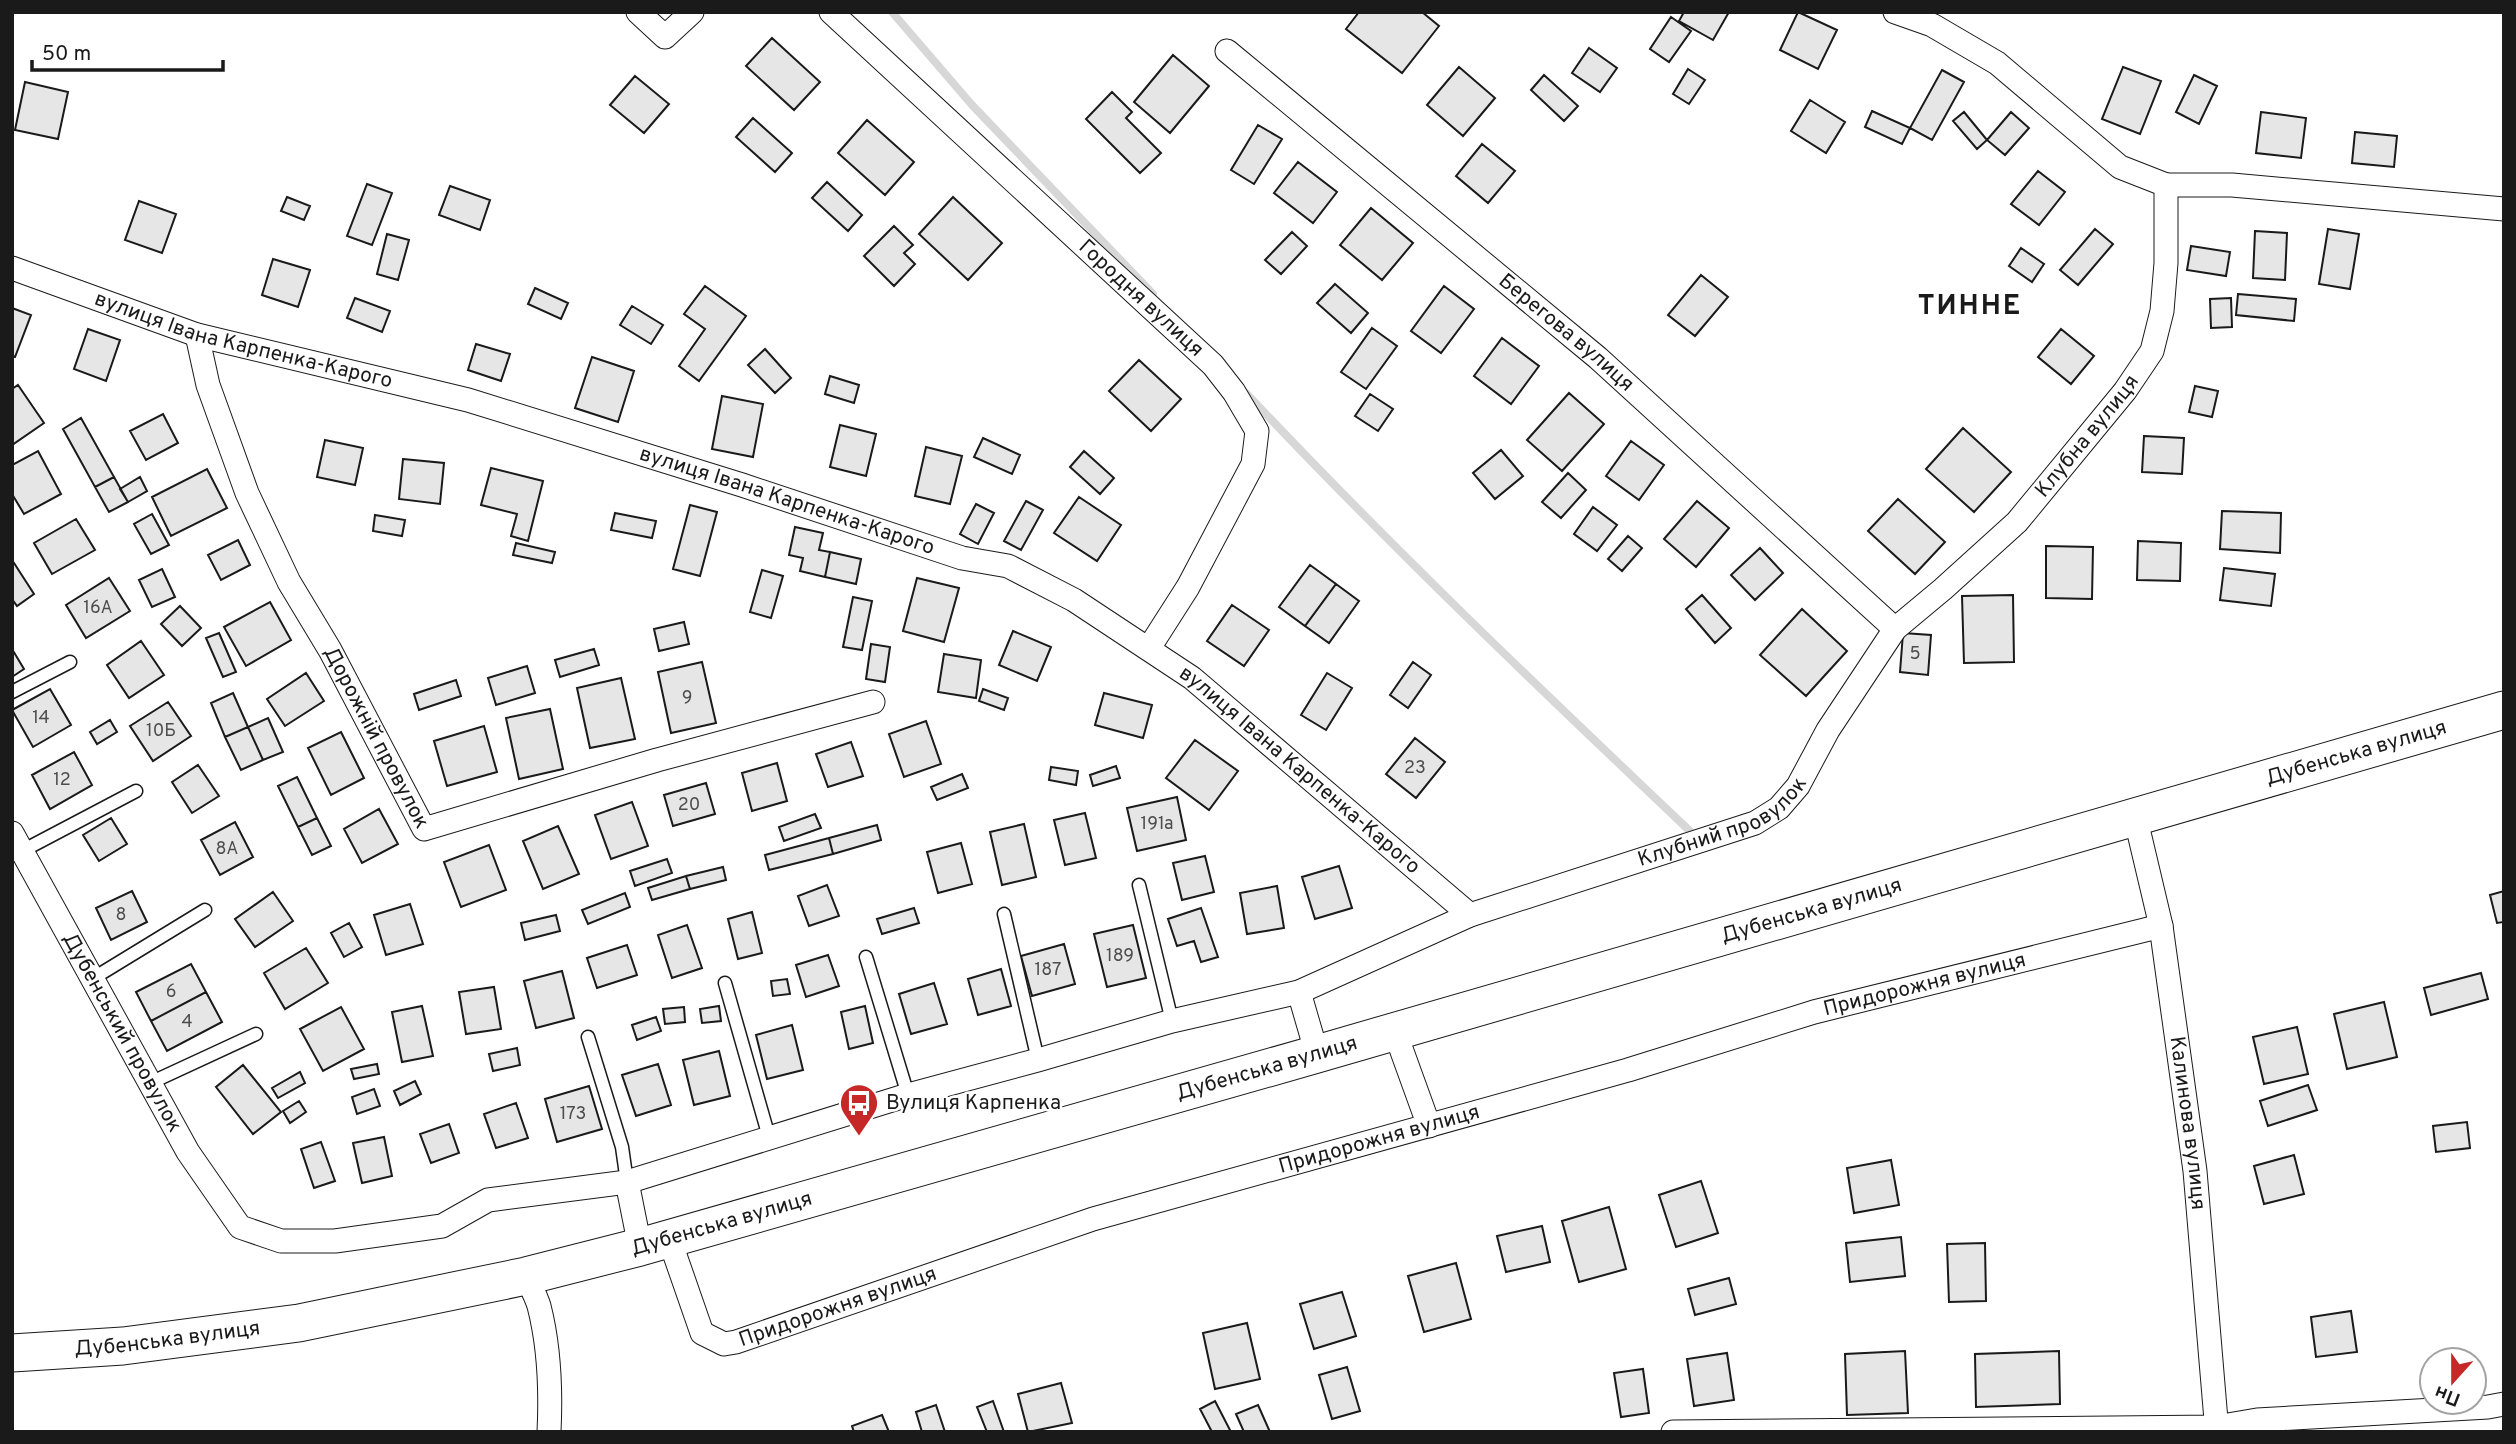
<svg xmlns="http://www.w3.org/2000/svg" width="2516" height="1444" font-family="Overpass,sans-serif">
<style>
.lines{fill:none;stroke-linecap:round;stroke-linejoin:round}
.stream{stroke:#d7d7d7;stroke-width:8}
.building{fill:#e6e6e6;stroke:#1a1a1a;stroke-width:2}
.lane-casing{stroke:#1a1a1a;stroke-width:15}
.street-casing{stroke:#1a1a1a;stroke-width:25}
.primary-casing{stroke:#1a1a1a;stroke-width:39}
.lane{stroke:#fff;stroke-width:12}
.street{stroke:#fff;stroke-width:23}
.primary{stroke:#fff;stroke-width:37}
.labels{text-anchor:middle;dominant-baseline:central;stroke-width:5;stroke-linejoin:round;paint-order:stroke}
.number-label{font-size:18px;fill:#4d4d4d}
.street-label{font-size:21px;fill:#1a1a1a;stroke:#fff}
.poi-label{font-size:21px;fill:#1a1a1a;stroke:#fff;text-anchor:start}
.district-label{font-size:28px;font-weight:bold;letter-spacing:2px;fill:#1a1a1a;stroke:#fff}
</style>
<rect width="100%" height="100%" fill="#fff"/>
<g class="lines">
<path class="stream" d="M892,12L972,105L1153,294
M1246,393C1389,545 1540,689 1692,833"/>
</g>
<path class="building" d="M1359,12H1422L1439,26L1402,73L1346,29Z
M1684,12H1729L1713,40L1679,21Z
M1798,12L1837,30L1818,69L1780,50Z
M1671,17L1691,31L1669,62L1650,49Z
M772,38L820,82L794,110L746,66Z
M1589,48L1617,68L1600,92L1572,73Z
M1173,55L1209,86L1170,133L1134,102Z
M1459,67L1495,98L1463,136L1427,105Z
M2123,67L2161,81L2140,134L2102,119Z
M1688,69L1705,80L1689,104L1673,94Z
M1942,70L1964,82L1932,140L1910,128Z
M1544,75L1578,106L1564,121L1531,90Z
M2194,75L2217,86L2199,124L2176,112Z
M635,76L669,104L644,133L610,105Z
M25,82L68,92L58,139L15,130Z
M1112,92L1132,112L1126,118L1161,153L1140,173L1086,119Z
M1810,100L1845,122L1826,153L1791,131Z
M1872,111L1910,128L1902,144L1865,127Z
M1964,112L1987,140L1977,149L1953,121Z
M2011,112L2029,128L2005,155L1987,140Z
M2261,112L2306,118L2301,158L2256,153Z
M753,118L792,153L775,172L736,137Z
M867,120L914,162L885,195L838,153Z
M1258,125L1282,139L1254,184L1231,170Z
M2355,132L2397,136L2394,167L2352,163Z
M1482,144L1515,171L1488,203L1456,176Z
M1298,162L1337,192L1313,223L1274,193Z
M2038,171L2065,192L2039,225L2011,204Z
M827,182L862,215L848,231L812,198Z
M367,184L392,193L372,245L347,236Z
M450,186L490,200L480,230L439,215Z
M287,197L310,206L304,220L281,211Z
M953,197L1002,243L968,280L919,234Z
M139,201L176,214L162,253L125,240Z
M1371,208L1413,243L1382,280L1340,245Z
M894,226L913,245L904,253L915,264L894,286L864,256Z
M2095,229L2113,244L2078,285L2060,270Z
M2328,229L2359,234L2350,289L2319,284Z
M2255,231L2287,233L2285,280L2253,278Z
M1292,232L1307,246L1281,274L1265,260Z
M387,234L409,240L398,280L377,274Z
M2191,246L2230,252L2226,276L2187,270Z
M2021,248L2044,264L2032,282L2009,266Z
M273,259L310,270L298,307L262,295Z
M1701,275L1728,297L1695,336L1668,315Z
M1335,284L1368,313L1351,333L1317,303Z
M705,286L746,316L699,381L679,366L705,329L684,314Z
M1444,286L1474,309L1441,353L1411,331Z
M535,288L568,303L561,319L528,304Z
M2238,294L2296,299L2294,321L2236,315Z
M355,298L390,311L382,332L347,318Z
M2231,298L2232,327L2211,328L2210,299Z
M632,306L663,325L651,344L620,325Z
M12,308L31,315L15,357L12,356Z
M1372,328L1397,346L1366,389L1341,372Z
M88,329L120,340L106,381L74,369Z
M2061,329L2094,356L2071,384L2038,357Z
M1502,338L1539,366L1511,404L1474,376Z
M476,344L510,354L501,381L468,370Z
M765,349L791,378L775,393L748,365Z
M592,357L634,371L618,422L575,408Z
M1139,360L1181,399L1151,431L1109,391Z
M830,376L859,385L854,403L825,394Z
M18,385L44,423L12,445V389Z
M2195,386L2218,391L2212,417L2189,412Z
M1569,393L1604,424L1562,471L1527,440Z
M1370,394L1393,409L1378,431L1355,416Z
M722,396L763,404L753,457L712,449Z
M163,414L178,443L146,460L130,431Z
M81,418L114,477L95,487L63,429Z
M840,425L876,434L866,476L830,467Z
M1963,428L2011,472L1974,512L1926,469Z
M2144,436L2184,438L2182,474L2142,472Z
M983,438L1020,455L1012,474L974,457Z
M325,440L363,448L355,485L317,477Z
M1631,441L1664,465L1639,500L1606,476Z
M926,447L962,456L950,504L915,496Z
M1501,450L1523,476L1495,499L1473,473Z
M38,451L61,494L24,514L12,494V465Z
M1084,451L1114,478L1100,494L1070,467Z
M403,459L444,463L440,504L399,499Z
M491,468L543,481L528,541L511,536L517,514L481,505Z
M207,469L227,508L171,536L152,497Z
M1568,473L1586,490L1561,518L1542,502Z
M114,477L128,502L109,512L95,487Z
M140,477L147,491L128,502L120,489Z
M1079,497L1121,525L1097,561L1054,533Z
M1898,499L1945,542L1915,574L1868,531Z
M1026,501L1043,510L1021,550L1004,541Z
M1697,501L1729,528L1696,567L1664,539Z
M976,504L994,513L978,544L960,534Z
M690,505L717,512L700,576L673,569Z
M1593,507L1617,525L1597,551L1574,534Z
M2222,511L2281,513L2280,553L2220,549Z
M615,513L656,521L652,538L611,530Z
M152,514L169,545L151,554L134,524Z
M375,515L405,520L402,536L373,531Z
M76,519L95,550L52,574L34,543Z
M795,527L823,533L819,550L830,552L825,577L800,571L803,558L789,555Z
M1628,536L1642,548L1622,571L1608,559Z
M238,540L250,565L221,580L208,555Z
M2138,541L2181,543L2180,581L2137,580Z
M516,543L555,552L552,563L513,555Z
M2046,546L2093,547L2092,599L2046,598Z
M1760,548L1783,573L1755,600L1731,575Z
M830,552L861,559L856,584L825,577Z
M14,563L34,594L17,606L12,599V565Z
M1310,565L1336,584L1305,626L1279,607Z
M2224,568L2275,574L2271,606L2220,600Z
M162,569L175,597L152,607L139,580Z
M762,570L783,576L771,618L750,612Z
M109,578L130,611L86,638L66,605Z
M917,578L959,588L944,642L903,631Z
M1336,584L1359,601L1329,643L1305,626Z
M1702,595L1731,628L1715,643L1686,609Z
M2013,595L2014,662L1964,663L1962,596Z
M853,597L872,601L862,650L843,647Z
M270,602L291,640L246,666L224,627Z
M1232,605L1269,630L1244,666L1207,641Z
M180,606L201,628L182,646L161,624Z
M1802,609L1847,651L1806,696L1760,655Z
M684,622L689,644L659,651L654,629Z
M1013,631L1051,647L1037,681L999,665Z
M219,633L236,672L223,677L206,638Z
M1903,633L1931,635L1928,675L1900,672Z
M141,641L164,675L129,698L107,665Z
M871,644L890,647L885,682L866,679Z
M12,649L24,669L12,677Z
M594,649L599,665L560,677L555,660Z
M944,654L981,660L976,698L938,692Z
M702,662L716,723L671,733L658,672Z
M1413,662L1431,675L1408,708L1390,695Z
M527,666L535,693L496,705L488,678Z
M306,673L324,701L285,726L267,699Z
M1327,673L1352,688L1326,730L1301,715Z
M621,678L635,739L590,748L577,688Z
M456,680L461,696L419,710L414,694Z
M50,689L71,725L33,747L12,710Z
M983,689L1008,698L1004,710L979,701Z
M233,693L248,727L225,737L211,703Z
M1104,693L1152,705L1143,738L1095,725Z
M168,702L191,736L153,761L130,726Z
M550,709L563,769L519,779L506,718Z
M268,718L283,752L263,760L248,727Z
M110,720L117,732L97,744L90,732Z
M926,721L941,764L904,777L889,734Z
M484,726L497,772L447,786L434,741Z
M248,727L263,760L241,770L225,737Z
M341,732L364,778L331,795L308,748Z
M1415,738L1445,762L1416,798L1386,774Z
M1195,740L1238,771L1209,810L1166,778Z
M851,742L863,776L828,787L816,754Z
M74,752L92,785L50,809L32,775Z
M777,763L787,801L752,811L742,773Z
M198,765L219,796L192,813L172,782Z
M1116,766L1120,778L1093,786L1090,775Z
M1051,767L1078,771L1076,785L1049,780Z
M962,774L968,788L937,800L931,787Z
M297,777L317,818L298,827L278,786Z
M706,783L715,814L673,826L664,795Z
M1177,797L1186,840L1137,851L1127,808Z
M632,802L648,846L611,859L595,815Z
M379,809L398,844L362,863L344,829Z
M1085,813L1096,858L1065,865L1054,820Z
M815,814L821,828L784,841L779,827Z
M111,818L127,844L99,861L83,835Z
M317,818L331,846L312,855L298,827Z
M235,822L253,857L220,875L201,840Z
M1024,824L1036,877L1002,885L990,832Z
M877,825L881,840L833,854L829,838Z
M558,826L579,874L543,889L523,841Z
M829,838L833,854L769,870L765,855Z
M961,843L972,884L938,893L927,852Z
M489,845L506,890L461,907L444,862Z
M1205,856L1214,892L1182,900L1173,863Z
M667,859L672,873L635,886L630,871Z
M1339,866L1352,908L1315,919L1302,877Z
M723,867L726,880L690,889L686,876Z
M686,876L690,889L652,900L648,888Z
M827,885L839,916L809,926L798,896Z
M1277,886L1284,928L1247,934L1240,893Z
M132,891L147,922L111,940L96,908Z
M2504,891V922L2497,923L2490,895Z
M273,892L293,921L255,947L235,919Z
M625,893L630,907L588,924L582,910Z
M410,904L423,944L386,955L374,915Z
M914,908L919,923L882,934L877,919Z
M1201,908L1218,957L1201,962L1194,941L1177,946L1168,919Z
M752,912L762,953L738,959L728,919Z
M556,915L560,931L525,940L521,923Z
M349,923L362,947L344,957L331,933Z
M687,925L702,968L672,978L658,935Z
M1133,925L1146,978L1107,987L1094,934Z
M1064,944L1075,984L1032,996L1021,956Z
M627,945L637,975L597,988L587,958Z
M306,948L328,983L285,1009L264,973Z
M828,955L839,986L806,997L796,965Z
M191,964L206,992L151,1021L136,992Z
M1001,969L1011,1006L978,1015L968,979Z
M562,971L574,1018L536,1028L524,981Z
M2481,973L2488,999L2431,1015L2424,988Z
M787,979L790,994L773,996L771,981Z
M934,983L947,1024L911,1034L899,994Z
M494,987L501,1029L466,1034L459,992Z
M206,992L222,1022L167,1051L151,1021Z
M2384,1002L2397,1057L2347,1069L2334,1014Z
M422,1006L433,1056L402,1062L392,1012Z
M719,1006L721,1021L702,1023L700,1009Z
M865,1006L873,1043L849,1049L841,1012Z
M341,1007L364,1049L323,1071L300,1029Z
M684,1007L685,1022L665,1024L663,1009Z
M656,1017L661,1031L637,1040L632,1025Z
M792,1025L803,1070L767,1079L756,1035Z
M2297,1027L2308,1074L2264,1084L2253,1037Z
M517,1048L520,1065L493,1071L489,1054Z
M719,1051L730,1096L694,1105L683,1060Z
M377,1064L379,1074L354,1079L351,1069Z
M658,1064L671,1105L636,1116L622,1075Z
M243,1065L281,1112L253,1134L216,1087Z
M300,1072L305,1083L278,1098L272,1088Z
M415,1081L421,1094L400,1105L394,1091Z
M2308,1085L2317,1110L2268,1126L2260,1101Z
M589,1086L602,1129L557,1142L545,1099Z
M374,1089L380,1106L357,1114L352,1097Z
M299,1101L306,1112L290,1123L283,1111Z
M516,1103L528,1138L496,1148L484,1114Z
M2467,1122L2470,1148L2436,1152L2433,1126Z
M449,1124L459,1153L431,1163L420,1134Z
M384,1137L392,1176L362,1183L353,1143Z
M321,1142L335,1181L314,1188L301,1149Z
M2294,1155L2304,1194L2264,1204L2254,1166Z
M1891,1160L1899,1205L1854,1213L1847,1168Z
M1701,1181L1718,1233L1676,1247L1659,1195Z
M1609,1207L1626,1269L1579,1282L1562,1221Z
M1542,1226L1550,1262L1506,1272L1497,1236Z
M1901,1237L1905,1276L1850,1282L1846,1243Z
M1985,1243L1986,1301L1949,1302L1947,1244Z
M1456,1263L1471,1319L1424,1332L1408,1276Z
M1729,1278L1736,1304L1695,1315L1688,1289Z
M1342,1292L1356,1336L1314,1349L1300,1304Z
M2351,1311L2357,1352L2316,1357L2311,1317Z
M1247,1323L1260,1379L1215,1389L1203,1333Z
M1905,1351L1908,1413L1847,1415L1845,1354Z
M2059,1351L2060,1404L1976,1407L1975,1354Z
M1727,1353L1734,1400L1694,1406L1687,1359Z
M1347,1367L1360,1411L1332,1419L1319,1375Z
M1643,1369L1649,1413L1621,1417L1614,1373Z
M1061,1383L1072,1423L1028,1432L1018,1394Z
M993,1401L1004,1432H987L977,1407Z
M1215,1401L1231,1432H1212L1200,1409Z
M936,1405L945,1432H922L916,1412Z
M1258,1405L1270,1432H1244L1236,1414Z
M882,1415L889,1432H854L852,1426Z"/>
<g class="lines">
<g class="lane-casing">
<path id="lane" d="M12,692L70,662
M22,851L136,791
M1139,885L1172,1021
M1004,914L1038,1060
M866,957L908,1095
M92,979L205,910
M725,983L769,1137
M588,1037L622,1147L627,1182
M150,1083L256,1034"/>
</g>
<g class="street-casing">
<g id="street">
<path d="M638,12L665,37L692,12"/>
<path id="s1" d="M831,12L1213,365L1234,392L1257,431L1253,464L1188,587L1149,648"/>
<path id="s2" d="M1227,51L1598,358L1895,629"/>
<path d="M2166,185H2232L2504,209"/>
<path id="s3" d="M12,268L197,335L468,400L742,485L962,558L1008,566L1074,600L1192,678L1470,915"/>
<path id="s4" d="M197,335L208,385L247,493L289,582L330,650L424,829L657,760L873,702"/>
<path id="s5" d="M2135,816L2161,926L2195,1171L2217,1432"/>
<path id="s6" d="M12,833L188,1152L240,1227L281,1241H335L442,1226L488,1200L627,1182L908,1095L1038,1060L1172,1021L1299,992L1470,915L1755,823L1779,808L1798,786L1828,730L1895,629L1943,589L2017,522L2125,391L2152,351L2162,311L2166,263V185L2120,167L1997,63L1932,25L1895,12"/>
<path d="M1299,992L1317,1054"/>
<path d="M1395,1032L1429,1126"/>
<path d="M627,1182L640,1247"/>
<path id="s7" d="M669,1238L702,1333L724,1344L736,1342L1093,1219L1628,1070L1814,1012L2161,926"/>
<path d="M526,1276C530,1285 536,1296 539,1306C549,1345 551,1391 549,1432"/>
<path d="M1673,1432L2216,1427L2257,1420L2488,1407L2504,1404"/>
</g>
</g>
<g class="primary-casing">
<g id="primary">
<path id="s8" d="M12,1353L123,1346L299,1323L526,1276L640,1247L1317,1054L2504,710"/>
</g>
</g>
<use href="#lane" class="lane"/>
<use href="#street" class="street"/>
<use href="#primary" class="primary"/>
</g>
<defs>
<g id="bus-pin" transform="scale(2.0125)"><path d="M0 17L-7.5 6A9.5 9.5 0 1 1 7.5 6Z" fill="#c62828" stroke="#fff"/><path d="M-5-6H5V4H4V6H2V4H-2V6H-4V4H-5ZM-3.5-4V0h7V-4ZM-3.5 1.2v1.5H-2V1.2ZM2 1.2v1.5H3.5V1.2Z" fill="#fff"/></g>
</defs>
<g fill-rule="evenodd">
<use href="#bus-pin" x="859" y="1103"/>
</g>
<g class="labels">
<g class="number-label">
<text x="98" y="608">16А</text>
<text x="1915" y="654">5</text>
<text x="687" y="698">9</text>
<text x="41" y="718">14</text>
<text x="161" y="731">10Б</text>
<text x="1415" y="768">23</text>
<text x="62" y="780">12</text>
<text x="689" y="805">20</text>
<text x="1157" y="824">191а</text>
<text x="227" y="849">8А</text>
<text x="121" y="915">8</text>
<text x="1120" y="956">189</text>
<text x="1048" y="970">187</text>
<text x="171" y="992">6</text>
<text x="187" y="1022">4</text>
<text x="573" y="1114">173</text>
</g>
<g class="street-label">
<text stroke="none"><textPath href="#s1" startOffset="422">Городня вулиця</textPath></text>
<text stroke="none"><textPath href="#s2" startOffset="441">Берегова вулиця</textPath></text>
<text stroke="none"><textPath href="#s3" startOffset="243">вулиця Івана Карпенка-Карого</textPath></text>
<text stroke="none"><textPath href="#s6" startOffset="2555">Клубна вулиця</textPath></text>
<text stroke="none"><textPath href="#s3" startOffset="810">вулиця Івана Карпенка-Карого</textPath></text>
<text stroke="none"><textPath href="#s4" startOffset="443">Дорожній провулок</textPath></text>
<text stroke="none"><textPath href="#s8" startOffset="2424">Дубенська вулиця</textPath></text>
<text stroke="none"><textPath href="#s3" startOffset="1398">вулиця Івана Карпенка-Карого</textPath></text>
<text stroke="none"><textPath href="#s6" startOffset="2011">Клубний провулок</textPath></text>
<text stroke="none"><textPath href="#s8" startOffset="1857">Дубенська вулиця</textPath></text>
<text stroke="none"><textPath href="#s7" startOffset="1379">Придорожня вулиця</textPath></text>
<text stroke="none"><textPath href="#s6" startOffset="228">Дубенський провулок</textPath></text>
<text stroke="none"><textPath href="#s8" startOffset="1290">Дубенська вулиця</textPath></text>
<text stroke="none"><textPath href="#s5" startOffset="312">Калинова вулиця</textPath></text>
<text stroke="none"><textPath href="#s7" startOffset="812">Придорожня вулиця</textPath></text>
<text stroke="none"><textPath href="#s8" startOffset="723">Дубенська вулиця</textPath></text>
<text stroke="none"><textPath href="#s7" startOffset="245">Придорожня вулиця</textPath></text>
<text stroke="none"><textPath href="#s8" startOffset="156">Дубенська вулиця</textPath></text>
</g>
<g class="poi-label">
<text x="886" y="1103">Вулиця Карпенка</text>
</g>
<g class="district-label">
<text x="1970" y="307">ТИННЕ</text>
</g>
</g>
<rect width="2516" height="1444" fill="none" stroke="#1a1a1a" stroke-width="28"/>
<g transform="translate(2453 1381) rotate(201)"><circle r="33" fill="#ffffff" stroke="#a3a3a3" stroke-width="2"/>
<path d="M0-5L12 26L0 18L-12 26Z" fill="#c62828"/>
<text y="-10" font-size="19" font-weight="bold" text-anchor="middle" fill="#1a1a1a">Пн</text>
</g>
<path d="M32 60v10h191v-10" fill="none" stroke="#1a1a1a" stroke-width="3.5"/>
<text x="42" y="60" font-size="21" fill="#1a1a1a" stroke="#ffffff" stroke-width="5" paint-order="stroke">50 m</text>
</svg>
